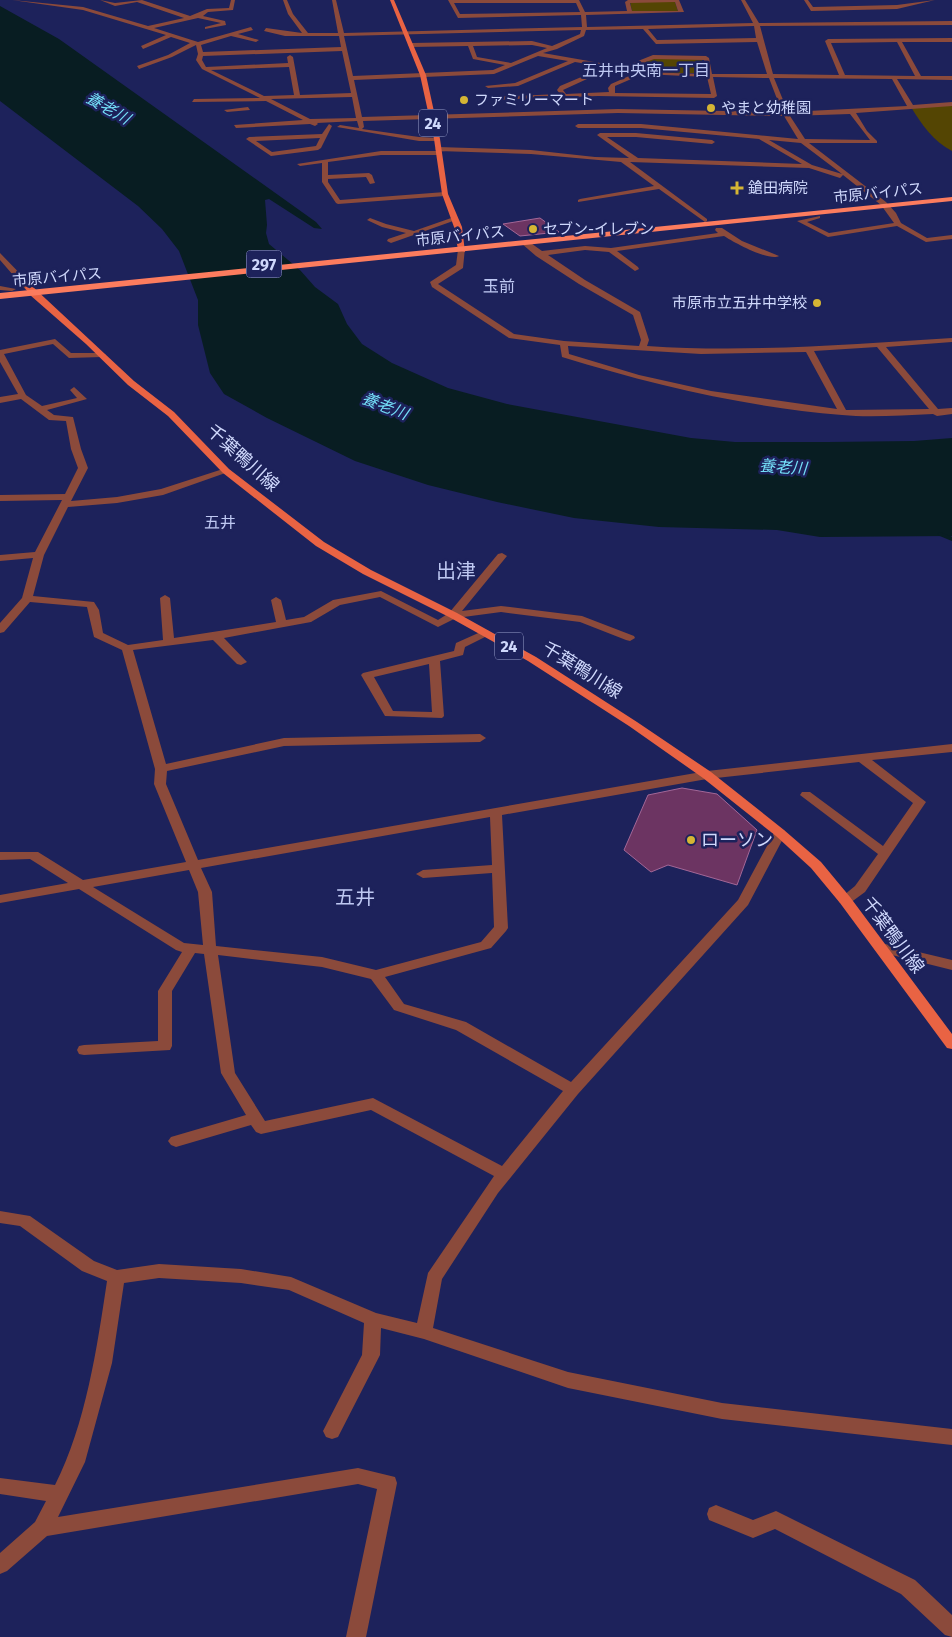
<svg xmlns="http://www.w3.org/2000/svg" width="952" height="1637" font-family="'Fira Sans','Noto Sans JP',sans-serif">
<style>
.green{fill:#544503}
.water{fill:#081d22}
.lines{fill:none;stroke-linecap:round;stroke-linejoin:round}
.stream{stroke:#081d22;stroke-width:4}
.building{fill:#6c3462;stroke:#a36797}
.minor{fill:#8b4a3b;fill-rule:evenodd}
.major{fill:#e96343;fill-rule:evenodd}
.highway{fill:#fc7c5e;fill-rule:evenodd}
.poi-dot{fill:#d5b534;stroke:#1d225b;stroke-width:2}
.labels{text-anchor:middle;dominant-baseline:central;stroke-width:5;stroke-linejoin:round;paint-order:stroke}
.far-poi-label{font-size:15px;fill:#cfd8fc;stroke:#1d225b;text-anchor:start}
.far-street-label{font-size:15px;fill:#cfd8fc;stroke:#1d225b}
.far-quarter-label{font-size:16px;fill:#bec8f2;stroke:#1d225b}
.far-water-label{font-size:16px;font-style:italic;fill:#74dff8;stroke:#1d225b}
.shield{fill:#1d225b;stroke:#9aa1cc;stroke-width:1}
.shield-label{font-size:16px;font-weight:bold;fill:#cfd8fc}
.street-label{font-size:18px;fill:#cfd8fc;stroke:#1d225b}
.poi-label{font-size:18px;fill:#cfd8fc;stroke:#1d225b;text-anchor:start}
.quarter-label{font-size:20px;fill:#bec8f2;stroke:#1d225b}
</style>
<rect width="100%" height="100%" fill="#1d225b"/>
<path class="green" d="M630,2H675L678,11H632Z
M654,58L699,59L702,60L705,73H672L631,67Z
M952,104V151C933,141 922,125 911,107Z"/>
<path class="water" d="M0,6L59,39L316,222L322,229L314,228L269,199L265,200L267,225L266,233L269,244L300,270L315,287L338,304L347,324L362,344L392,363L448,388L507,404L691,438L735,442H827L914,441L952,438V536L820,537L777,530L659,527L574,518L497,502L428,485L355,461L267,418L224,394L210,373L198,325V300L179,251L162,229L138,206L0,101Z"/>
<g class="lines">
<path class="stream" d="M940,534L952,539"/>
</g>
<path class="building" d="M540,218L559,232L520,236L503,224Z
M682,788L717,794L757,830L737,885L668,865L651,872L624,850L648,795Z"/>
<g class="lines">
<path class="minor" d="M12,0L83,7L148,26L184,18L137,2L115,6L100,0L115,3L142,0L190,16L207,9L229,8L231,0H235L233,10L208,12L203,16L225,21L226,25L205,29V27L221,23L198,18L154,28L198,42L251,27L253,30L238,34L259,40L256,42L231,36L201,45L203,52L341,47L339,36H285L264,31L266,28L302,33L288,14L283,0H287L293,14L308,33H338L332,0H336L344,33L582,27L581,15L458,18L448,0H579L585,12L627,11L625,2L628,0H679L684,12L586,15L587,27L753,23L741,0H745L759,23L952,21V25L760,26L773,74L839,75L825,41L828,39L952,38V42H902L921,76H952V80L897,79L913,105L952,102V106L856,113L867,131L877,141V143H809L886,202L896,213L901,223L927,238L952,235V239L926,242L897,226L828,237L797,221L820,216V218L807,222L829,233L894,223L881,205L843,175L840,178L809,168L630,162L707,219V221L705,222L659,189L578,202V200L580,199L654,186L621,162L531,154L438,151L435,149L438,147L531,150L595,157L629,158L597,135L600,133H636L712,140L715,142L712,144L636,137H607L638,158L802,164L759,139L641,128H578L575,126L578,124H641L798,139L784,116L618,113L363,121L364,127L362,129L419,137L439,138V140L437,141H419L337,127L340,125L359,128L357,121L317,123L318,124L315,126L310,124L236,128L234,125L303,120L266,101L192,102L194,99L260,98L202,69L196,60L198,54L196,45L172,57L139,69L137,66L168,55L190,43L171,37L143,49L141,46L166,35L83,10ZM675,2L678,11H632L630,3ZM454,3H576L580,12L460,14ZM754,26L756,38L657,40L648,29ZM643,29L656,44L757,42L767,74H712L709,58L706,56L653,55L623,67L543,53L557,49L584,36L586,30ZM581,30L580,34L552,46L532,41L411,43L408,45L411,47L468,46L473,59L505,65L493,70L353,76L344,36ZM897,42L915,76L845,75L831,43ZM532,45L547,48L511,63L477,57L473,46ZM342,51L351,93L300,95L293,57L290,55L287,57L288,63L206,67L202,60L203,56ZM538,56L568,61L515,83L485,86L488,88L518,86L575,62L605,67L560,86L557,90L560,94L493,97L491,100L598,96L714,98L717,96L713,77L769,78L782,112L618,109L362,117L354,80L494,74ZM654,59L704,60L706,74L673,73L630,68ZM289,67L294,95L264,96L211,70ZM611,68L636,73L611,84L608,88L609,92L566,94L563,90ZM643,74L707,77L711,94L615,93V86ZM774,78L892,79L907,106L788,112ZM352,97L356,118L310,119L271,99ZM850,114L870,140L805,139L790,116ZM769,140L801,143L842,174L812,165Z
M804,0H808L813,7L897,5L935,0L897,9L811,11Z
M248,107L250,110L227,112L224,110Z
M329,124L332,126L321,148L318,150L271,156L246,139L249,137L322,134ZM320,138L316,146L272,152L256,141Z
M381,151H439L442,153L439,155H381L328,162V175L369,173L372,175L375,183L370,184L366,177L328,179V182L340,200L445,192L448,194L445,196L338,204L336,203L322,182V163L300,166L297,164Z
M454,217L457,219L456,220L391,243L387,241L388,239L406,233L382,227L367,220L370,218L386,224L414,231Z
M716,228H722L742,241L779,256C770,262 733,242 724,236L617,251L638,267L639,269L635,271L609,252L585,250L548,255L585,280L640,312L649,340L647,346C749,353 851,344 952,338V342L886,347L938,409L952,408V414L937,416L933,414C903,415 871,418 842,415C746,407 653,385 562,357L560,345L509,338L432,287L430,282L456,265L458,250L465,248L463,268L438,284L514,334L564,341L639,346L641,340L633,315L579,284L536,256L521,243L528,241L542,251L585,246L611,248L718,233L715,230ZM568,346L701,354L806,352L837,409L711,391L639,375L569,354ZM877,347L929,409L846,410L814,351Z
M0,253L32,286V290H26L0,260Z
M0,286L16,289L12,291L0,290Z
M55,339L71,353H102L106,355L102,357L69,358L53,344L4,354L26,395L42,406L77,398L70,390L74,387L87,399L47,410L54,415L73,417L81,449L88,468L71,501L117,497L161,489L223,469L226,468L231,471L163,495L117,503L68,507L44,555L33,596L94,602L99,610L103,633L128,645L163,640L160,598L165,595L170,598L174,638L276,622L271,600L276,597L281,600L286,620L304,617L333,600L381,591L438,620L449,613L498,554L502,553L507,556L462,611L501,606L582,616L634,636L635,638L630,641L626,640L580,622L501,612L456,618L438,627L380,597L340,605L311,622L224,638L247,662L241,665L237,664L213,640L133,650L166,764L284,738L480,734L486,738L480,742L284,746L167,771L166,784L198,860L707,771L952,744V752L872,760L926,802L865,892L850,903H840L838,900L855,886L878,854L800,795L802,792H810L883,846L913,803L859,762L707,779L502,815L508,928L506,931L491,948L385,977L404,1004L466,1022L571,1082L738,900L774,833L780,829L784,830L786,833L748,905L578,1094L498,1193L442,1279L433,1328L568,1372L722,1403L952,1429V1445L722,1419L568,1388L424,1339L381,1328L380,1355L338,1437L332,1439L326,1437L323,1431L362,1355L364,1323L289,1290L241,1283L159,1278L124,1283L112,1363L85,1462L58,1517L358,1468L395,1477L397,1483L366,1637H346L377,1489L358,1484L47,1536L7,1571L0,1574V1553L35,1522L46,1501L0,1494V1478L55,1485C86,1424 97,1348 107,1281L82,1271L20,1226L0,1223V1211L30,1216L94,1261L117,1270L159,1264L241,1269L291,1277L376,1313L417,1323L428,1273L494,1176L371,1110L261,1134L256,1132L251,1125L176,1147L171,1145L168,1141L171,1137L246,1115L221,1073L204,954L195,953L172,991V1046L170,1050L84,1055L79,1054L77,1050L79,1046L84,1045L158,1041V991L182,952L176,950L79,889L0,903V895L68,883L30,859L0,860V852H38L83,880L186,862L154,784L155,769L122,650L94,637L87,607L30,602L4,632L0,633V623L22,598L33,558L0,561V555L35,552L62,500L0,501V495L65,494L78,468L71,449L66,421L49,420L21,399L0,403V397L18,394L0,362V350ZM490,817L492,865L423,870L416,874L423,878L492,873L494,927L481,942L376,970L322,957L216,946L212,892L201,868ZM189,870L198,892L203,945L184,943L93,887ZM218,955L322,967L371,979L394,1010L456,1030L563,1091L502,1166L373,1098L265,1121L235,1073Z
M485,630L489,631L490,633L489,635L465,647L463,655L440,661L444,716L442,718L385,716L361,675L363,673L454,651L456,643ZM429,664L432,712L393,711L374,677Z
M881,943L952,960V970L876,951L874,948L876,945Z
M716,1505L753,1520L776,1511L915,1580L952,1615V1637L945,1635L901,1594L775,1529L753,1538L709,1520L707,1514L709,1508Z"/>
<path class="major" d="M390,0H394L426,75L440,139L448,194L462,227L465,252L458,250L454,227L442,194L434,139L420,75Z
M26,286H32L134,381L174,412L229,469L324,542L371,570L457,613L536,657L637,722L711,772L784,830L821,862L850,897L952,1034V1049L947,1048L840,903L811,868L776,836L703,778L629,726L528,661L449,617L363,574L316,546L223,473L168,416L128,385L86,344L30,295L25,288Z"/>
<path class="highway" d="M952,197V201L0,299V293Z"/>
</g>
<g class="poi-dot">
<circle cx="464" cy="100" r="5"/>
<circle cx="711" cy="108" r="5"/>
<path d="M734.5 180.5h5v5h5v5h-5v5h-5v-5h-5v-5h5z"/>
<circle cx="533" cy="229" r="5"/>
<circle cx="817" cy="303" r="5"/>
<circle cx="691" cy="840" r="5"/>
</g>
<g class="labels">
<g class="far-poi-label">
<text x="474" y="100">ファミリーマート</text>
<text x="721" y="108">やまと幼稚園</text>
<text x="748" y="188">鎗田病院</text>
<text x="543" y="229">セブン-イレブン</text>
<text x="807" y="303" text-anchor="end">市原市立五井中学校</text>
</g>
<g class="far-street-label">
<text transform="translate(878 193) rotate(-6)">市原バイパス</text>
<text transform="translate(460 236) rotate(-6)">市原バイパス</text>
<text transform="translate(57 277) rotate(-5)">市原バイパス</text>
</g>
<g class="far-quarter-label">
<text x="646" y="70">五井中央南一丁目</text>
<text x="499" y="286">玉前</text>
<text x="220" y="522">五井</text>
</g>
<g class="far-water-label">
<text transform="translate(108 108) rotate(30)">養老川</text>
<text transform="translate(385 406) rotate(21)">養老川</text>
<text transform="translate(783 467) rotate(4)">養老川</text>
</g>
<g class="shield">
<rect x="419" y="109.5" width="28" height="27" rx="4"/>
<rect x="246.5" y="250.5" width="35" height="27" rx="4"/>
<rect x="495" y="632.5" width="28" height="27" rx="4"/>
</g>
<g class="shield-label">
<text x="433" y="123">24</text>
<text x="264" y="264">297</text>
<text x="509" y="646">24</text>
</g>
<g class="street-label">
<text transform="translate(243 458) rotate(42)">千葉鴨川線</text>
<text transform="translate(582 670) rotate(32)">千葉鴨川線</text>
<text transform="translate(893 935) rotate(53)">千葉鴨川線</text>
</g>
<g class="poi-label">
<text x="701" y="840">ローソン</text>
</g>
<g class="quarter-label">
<text x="456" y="571">出津</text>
<text x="355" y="897">五井</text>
</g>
</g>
</svg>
